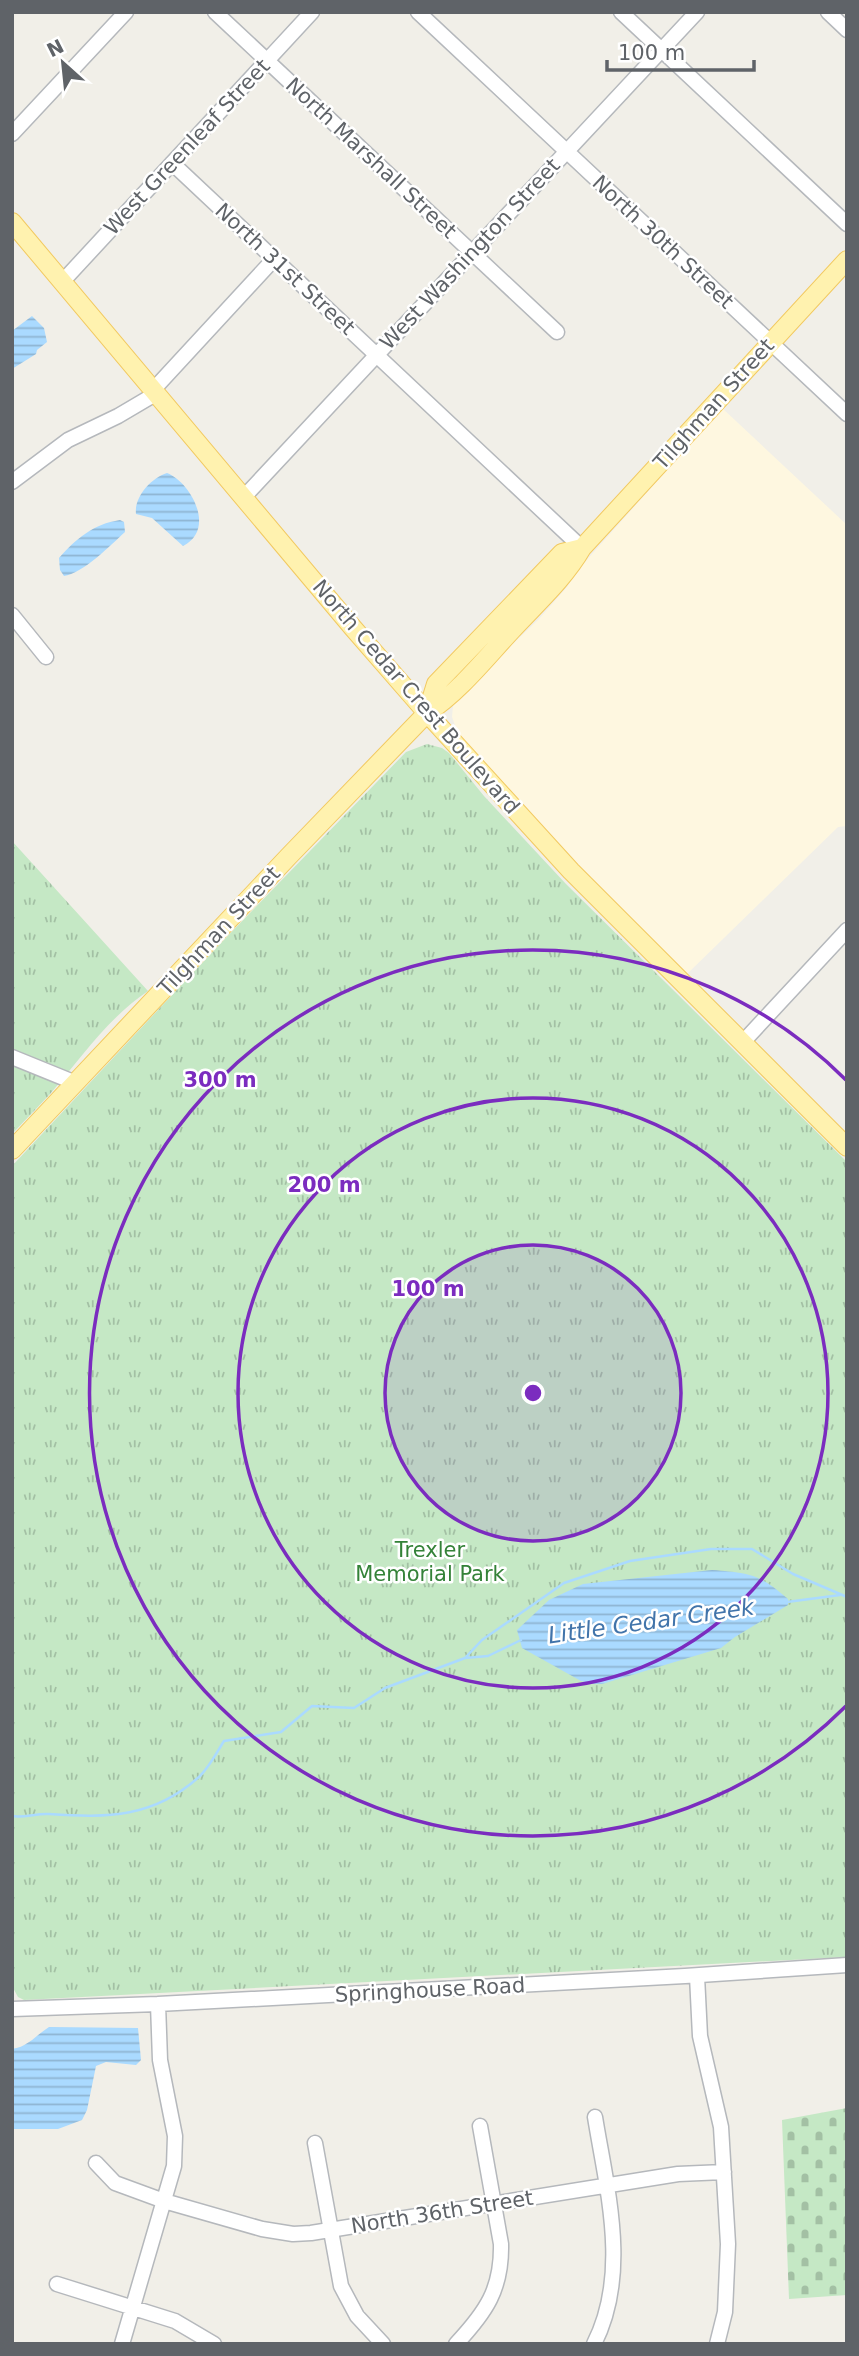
<svg xmlns="http://www.w3.org/2000/svg" width="859" height="2356" font-family="'DejaVu Sans',sans-serif">
<style>
.commercial{fill:#fef7e0}
.grass{fill:url(#grass-tufts)}
.cemetery{fill:url(#cemetery-stones)}
.water{fill:url(#water-rules)}
.lines{fill:none;stroke-linecap:round;stroke-linejoin:round}
.stream{stroke:#aadaff;stroke-width:2.5}
.minor-casing{stroke:#b5b8bc;stroke-width:17}
.major-casing{stroke:#f2c960;stroke-width:20}
.minor{stroke:#fff;stroke-width:14}
.major{stroke:#fff2af;stroke-width:18}
.ring{fill:none;stroke:#7b2cbf;stroke-width:3.5}
.labels{text-anchor:middle;dominant-baseline:central;stroke-width:5;stroke-linejoin:round;paint-order:stroke}
.street-label{font-size:21px;fill:#5f6368;stroke:#fff}
.park-label{font-size:21px;fill:#348238;stroke:#fff}
.water-label{font-size:23px;font-style:italic;fill:#4174aa;stroke:#fff}
.centre{fill:#7b2cbf;stroke:#fff;stroke-width:3.5}
.ring-label{font-size:21px;text-anchor:middle;font-weight:bold;fill:#7b2cbf;stroke:#fff;stroke-width:5;stroke-linejoin:round;paint-order:stroke}
</style>
<defs>
<pattern id="grass-tufts" width="24" height="20" patternUnits="userSpaceOnUse" patternTransform="scale(1.75)"><rect width="24" height="20" fill="#c5e8c5"/><path d="M3 7l-1-3M5 7V3M7 7l1-3M15 17l-1-3M17 17v-4M19 17l1-3" fill="none" stroke="#a3c0a4"/></pattern>
<pattern id="cemetery-stones" width="16" height="16" patternUnits="userSpaceOnUse" patternTransform="scale(1.75)"><rect width="16" height="16" fill="#c5e8c5"/><path d="M2 7V4a2 2 0 0 1 4 0v3zM10 15v-3a2 2 0 0 1 4 0v3z" fill="#a3c0a4"/></pattern>
<pattern id="water-rules" width="6" height="5" patternUnits="userSpaceOnUse" patternTransform="scale(1.75)"><rect width="6" height="5" fill="#aadaff"/><path d="M0 2.5h6" fill="none" stroke="#8eb4d2"/></pattern>
</defs>
<rect width="100%" height="100%" fill="#f1efe8"/>
<path class="commercial" d="M722,408L847,525V826L838,827L686,975L538,826L459,736L452,717L453,706L459,695L538,620L567,587L577,571Z"/>
<path class="grass" d="M427,744L442,748L449,753L484,796L566,884L847,1162V1957L24,2000L18,1997L12,1986V1166L217,947L406,752Z
M12,841L148,991C108,1018 81,1058 50,1094C38,1107 25,1120 12,1134Z"/>
<path class="cemetery" d="M847,2108V2295L789,2299L782,2120Z"/>
<path class="water" d="M32,316L44,328L47,342L37,350L36,354L12,369V331Z
M167,473C192,483 216,530 183,546L152,518L136,514C134,497 151,478 167,473Z
M120,520L124,522L125,532C111,545 82,574 64,576L60,570L59,558C76,539 93,524 120,520Z
M712,1570C749,1573 758,1573 788,1599V1605L735,1637L721,1648L602,1684H594L581,1681L522,1648L517,1630L549,1600L583,1584Z
M49,2027L138,2028L141,2060L136,2065L106,2062L96,2066L87,2110L82,2120L58,2129H12V2049C28,2047 36,2035 49,2027Z"/>
<g class="lines">
<path class="stream" d="M787,1602L840,1595
M465,1658L488,1656L521,1640
M12,1816C25,1818 37,1813 49,1814C108,1818 154,1818 200,1776C210,1766 217,1752 224,1741L281,1732L312,1706L354,1708L385,1688L465,1658L482,1640L564,1583L630,1561L711,1549H752L793,1574L847,1597"/>
<g class="minor-casing">
<path id="minor" d="M215,12L557,332
M418,12L847,414
M621,12L847,224
M828,12L847,30
M12,134L126,12
M172,163L582,548
M63,281L312,12
M154,389L274,259
M12,482L68,440L118,416L157,393
M244,497L697,12
M12,615L46,657
M743,1042L847,930
M12,1057L76,1083
M697,1976L700,2036L721,2127L728,2244L725,2312L717,2344
M12,2009L158,2004L685,1976L847,1965
M315,2143L341,2286L357,2316L383,2344
M96,2163L115,2183L164,2201L262,2229L293,2234L311,2233L678,2174L724,2172
M57,2284L175,2321L214,2344
M122,2344L174,2166L175,2136L160,2060L158,2004
M456,2344C486,2312 502,2289 501,2244L480,2126
M594,2344C630,2273 607,2191 595,2117"/>
</g>
<g class="major-casing">
<path id="major" d="M12,222L353,628L427,713L571,871L847,1147
M427,713L436,684L562,553L582,548
M12,1150L288,857L427,713C460,691 485,659 512,630C536,604 564,579 582,548L847,260"/>
</g>
<use href="#minor" class="minor"/>
<use href="#major" class="major"/>
</g>
<circle cx="533" cy="1393" r="148" fill="#7b2cbf" fill-opacity=".12"/>
<g class="ring">
<circle cx="533" cy="1393" r="148"/>
<circle cx="533" cy="1393" r="295"/>
<path d="M846 1706A443 443 0 1 1 846 1080"/>
</g>
<g class="labels">
<g class="street-label">
<text transform="translate(187 147) rotate(-47)">West Greenleaf Street</text>
<text transform="translate(371 158) rotate(43)">North Marshall Street</text>
<text transform="translate(663 242) rotate(43)">North 30th Street</text>
<text transform="translate(470 254) rotate(-47)">West Washington Street</text>
<text transform="translate(285 269) rotate(43)">North 31st Street</text>
<text transform="translate(714 404) rotate(-48)">Tilghman Street</text>
<text transform="translate(416 697) rotate(49)">North Cedar Crest Boulevard</text>
<text transform="translate(219 931) rotate(-47)">Tilghman Street</text>
<text transform="translate(430 1990) rotate(-3)">Springhouse Road</text>
<text transform="translate(442 2212) rotate(-9)">North 36th Street</text>
</g>
<g class="park-label">
<text x="430" y="1550">Trexler<tspan x="430" dy="24">Memorial Park</tspan></text>
</g>
<g class="water-label">
<text transform="translate(651 1621) rotate(-8)">Little Cedar Creek</text>
</g>
</g>
<circle cx="533" cy="1393" r="10" class="centre"/>
<g class="ring-label">
<text x="220" y="1087">300 m</text>
<text x="324" y="1192">200 m</text>
<text x="428" y="1296">100 m</text>
</g>
<rect width="859" height="2356" fill="none" stroke="#5f6368" stroke-width="28"/>
<g transform="translate(63 63) rotate(333)" stroke="#ffffff" stroke-width="5" paint-order="stroke">
<path d="M0-5L12 26L0 18L-12 26Z" fill="#5f6368"/>
<text y="-10" font-size="19" font-weight="bold" text-anchor="middle" fill="#5f6368">N</text>
</g>
<path d="M607 60v10h147v-10" fill="none" stroke="#5f6368" stroke-width="3.5"/>
<text x="618" y="60" font-size="21" fill="#5f6368" stroke="#ffffff" stroke-width="5" paint-order="stroke">100 m</text>
</svg>
